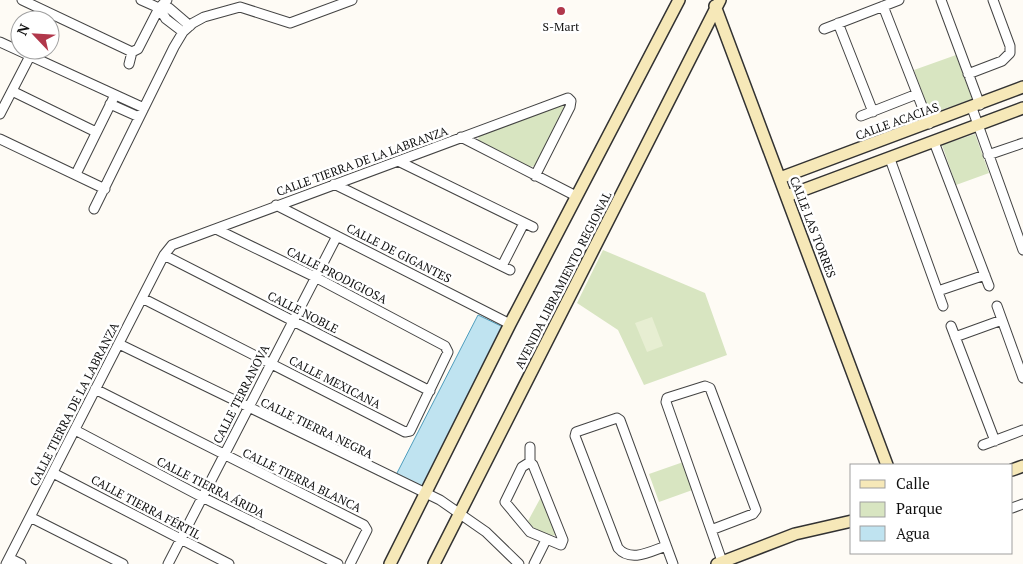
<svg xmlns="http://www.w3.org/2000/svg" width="1023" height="564" font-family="'PT Serif',serif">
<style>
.green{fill:#d8e5c1}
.pitch{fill:#e7eed2}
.water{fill:#bfe3f0;stroke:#4f9ebe}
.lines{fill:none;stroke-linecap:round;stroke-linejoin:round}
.street-casing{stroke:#434343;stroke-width:11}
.secondary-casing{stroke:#323232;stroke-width:14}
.street{stroke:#fff;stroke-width:9}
.secondary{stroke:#f6e8b8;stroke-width:11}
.poi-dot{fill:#b1384b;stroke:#fff;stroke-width:2}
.labels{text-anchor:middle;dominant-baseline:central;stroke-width:5;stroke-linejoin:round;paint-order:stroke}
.poi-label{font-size:12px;fill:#101010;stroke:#fff}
.street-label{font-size:12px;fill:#101010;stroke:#fff}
</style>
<rect width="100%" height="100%" fill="#fefbf5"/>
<path class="green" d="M956,55L972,99L930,114L914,70Z
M563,105L564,107L535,166L529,167L478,140L479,136Z
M975,134L989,173L956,185L942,145Z
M603,250L705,293L727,355L644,385L618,330L577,303Z
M689,460L698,488L659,502L649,474Z
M541,497L557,535C544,537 535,531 528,521Z"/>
<path class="pitch" d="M652,317L663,346L647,352L635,323Z"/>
<path class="water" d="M478,315L503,327L422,487L396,475Z"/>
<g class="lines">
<g class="street-casing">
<path id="street" d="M22,0L132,52
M141,0L159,8H169L190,26
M941,0L980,105
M883,6L929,124
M159,8L166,19L183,32
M838,23L873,112
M824,29L899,0
M0,42L144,108
M129,64L132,52L138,49L159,8L167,0
M968,74L1002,61L1010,53V46L993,0
M12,91L96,132
M110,104L139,117
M972,108L1023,250
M0,114L30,56
M861,116L917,94
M461,137L576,196
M0,139L105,189
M934,142L989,286
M988,155L1023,143
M890,159L943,306
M398,161L533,227
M76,174L115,95
M334,184L510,270
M276,205L510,324
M94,209L174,47L183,32L193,23L204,17L240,7L290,23L352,0
M164,255L430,391
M502,266L524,223
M938,291L985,275
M142,298L405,432L410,431L448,352L445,346L315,277L216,229
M997,306L1023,378
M951,326L995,441
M955,337L1002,320
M119,344L440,500L486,532L519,564
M95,389L364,525L367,530L350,564
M75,430L202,497L338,564
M983,445L1023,430
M530,462L522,467L505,502L530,532L561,545L563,540L533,465L530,462V447
M53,473L229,564
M1012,508L1023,504
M30,517L123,564
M711,530L753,514L756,510L710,388L705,386L667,398L666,402L723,564
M666,546C651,551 631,563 618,548L575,436L576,432L617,418L620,420L673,564
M9,558L21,564
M6,564L164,255L172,245L568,98L571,101L570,107L535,176
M168,564L337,236
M534,564L546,540"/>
</g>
<g class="secondary-casing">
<path id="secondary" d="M715,6L887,465
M780,178L1023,87
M787,196L1023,108
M1012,470L1023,466
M390,564L510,324L679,0
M434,564L720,0
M717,564L795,534L852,521"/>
</g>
<use href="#street" class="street"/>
<use href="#secondary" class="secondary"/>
</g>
<circle class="poi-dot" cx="561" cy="11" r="5"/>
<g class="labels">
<g class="poi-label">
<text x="561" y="26">S-Mart</text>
</g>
<g class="street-label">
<text transform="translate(897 121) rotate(-20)">CALLE ACACIAS</text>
<text transform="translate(362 161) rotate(-20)">CALLE TIERRA DE LA LABRANZA</text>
<text transform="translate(813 227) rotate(69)">CALLE LAS TORRES</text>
<text transform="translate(399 253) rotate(27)">CALLE DE GIGANTES</text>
<text transform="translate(337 275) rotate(27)">CALLE PRODIGIOSA</text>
<text transform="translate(563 280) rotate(-63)">AVENIDA LIBRAMIENTO REGIONAL</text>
<text transform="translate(303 312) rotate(27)">CALLE NOBLE</text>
<text transform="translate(335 382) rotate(27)">CALLE MEXICANA</text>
<text transform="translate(241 394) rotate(-63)">CALLE TERRANOVA</text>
<text transform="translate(74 404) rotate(-63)">CALLE TIERRA DE LA LABRANZA</text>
<text transform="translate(317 428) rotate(26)">CALLE TIERRA NEGRA</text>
<text transform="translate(302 480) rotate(26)">CALLE TIERRA BLANCA</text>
<text transform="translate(211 487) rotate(27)">CALLE TIERRA ÁRIDA</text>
<text transform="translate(146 507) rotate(28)">CALLE TIERRA FÉRTIL</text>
</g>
</g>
<rect x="850" y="464" width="162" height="90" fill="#ffffff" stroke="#9f9f9f"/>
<rect x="860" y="480" width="25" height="8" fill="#f6e8b8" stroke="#9f9f9f"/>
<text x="896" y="489" font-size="15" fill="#101010">Calle</text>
<rect x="860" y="502" width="25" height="15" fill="#d8e5c1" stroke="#9f9f9f"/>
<text x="896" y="514" font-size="15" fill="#101010">Parque</text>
<rect x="860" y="526" width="25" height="15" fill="#bfe3f0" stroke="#9f9f9f"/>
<text x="896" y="539" font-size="15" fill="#101010">Agua</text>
<g transform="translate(35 35) rotate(295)"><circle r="24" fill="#ffffff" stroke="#9f9f9f"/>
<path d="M0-4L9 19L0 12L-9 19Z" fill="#b1384b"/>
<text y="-8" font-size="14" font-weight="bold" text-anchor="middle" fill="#101010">N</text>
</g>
</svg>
